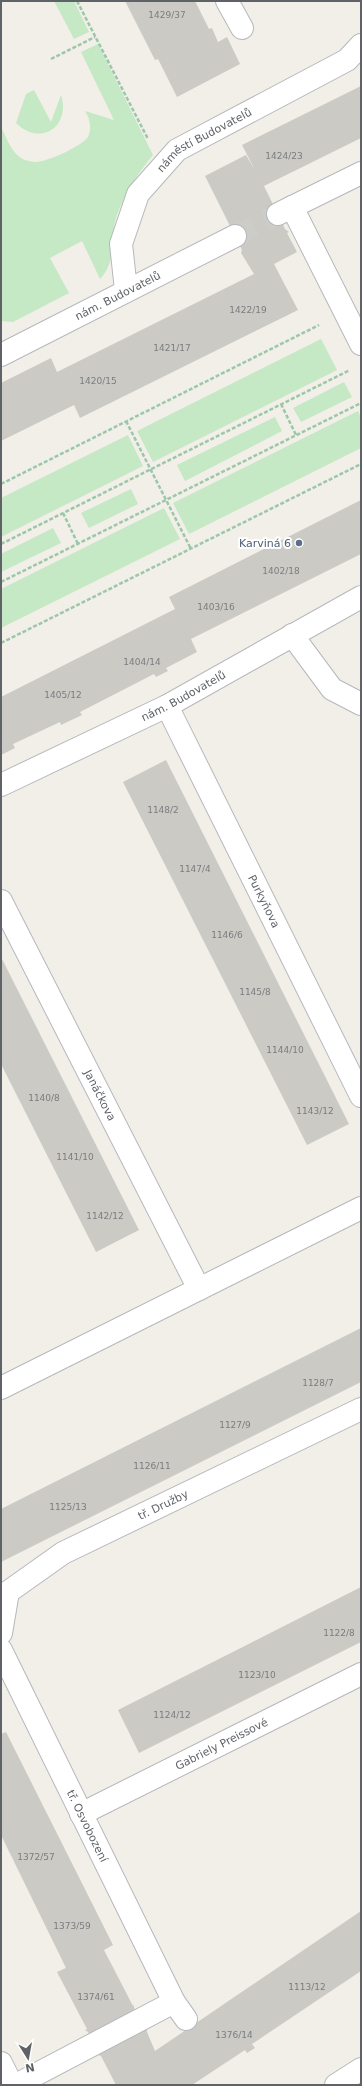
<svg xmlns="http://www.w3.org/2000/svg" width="362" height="2086" font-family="'DejaVu Sans',sans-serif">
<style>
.green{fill:#c5e8c5}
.building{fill:#cccac5}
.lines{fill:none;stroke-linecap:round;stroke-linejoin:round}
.minor-tunnel{stroke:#ccccc8;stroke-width:22;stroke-dasharray:22 11;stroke-linecap:butt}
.minor-casing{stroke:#b5b8bc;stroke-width:24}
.path{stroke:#9cc7a9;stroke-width:2.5;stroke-dasharray:4 2;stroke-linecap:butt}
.minor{stroke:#fff;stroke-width:22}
.service-dot{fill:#5c6f8a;stroke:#fff;stroke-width:1.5}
.labels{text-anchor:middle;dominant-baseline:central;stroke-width:4;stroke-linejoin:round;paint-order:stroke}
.number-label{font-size:9px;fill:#7a7d7f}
.street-label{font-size:11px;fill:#5f6368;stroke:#fff}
.service-label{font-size:11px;fill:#4e5e75;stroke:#fff;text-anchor:end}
</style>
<rect width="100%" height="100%" fill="#f1efe8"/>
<path class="green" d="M54,1H74L89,32L74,39Z
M98,44L153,155C138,173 125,193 117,215C108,240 119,258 100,279L82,241L50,258L69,293L13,322L1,321V127C6,136 11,152 21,158C24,160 32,162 36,162C47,162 82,146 88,137C92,128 90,119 85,111L114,120L81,52Z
M34,90L51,122L61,95C71,127 40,147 16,123L26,94Z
M321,339L337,370L153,462L137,431Z
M344,382L352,397L301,422L293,408Z
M358,411L361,418V448L189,534L173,503Z
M275,417L282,431L185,481L177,465Z
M128,435L143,466L1,537V498Z
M131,489L138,504L89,528L81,513Z
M164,508L180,539L1,628V589Z
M53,528L61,543L1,572V554Z"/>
<path class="building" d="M125,1H195L209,29L212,28L218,42L227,37L240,64L177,97L158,59L155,60Z
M361,86V138L264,186L285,229L289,232L287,233L297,252L274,264L298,310L80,418L74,405L1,441V383L51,358L57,372L254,274L241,253L242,250L205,176L246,155L255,170L242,145Z
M361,500V554L191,639L197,652L166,668L168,671L156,677L154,674L80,712L82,715L61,725L60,722L13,744L15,748L1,755V697L175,609L169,597Z
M166,760L349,1124L307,1145L123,782Z
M1,957L139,1230L96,1252L1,1064Z
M361,1328V1382L1,1562V1509Z
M361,1587V1642L139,1753L118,1710Z
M6,1732L113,1945L104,1950L133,2006L134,2005V2008L145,2029H147V2032L155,2051L361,1911V1971L252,2044L255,2048L247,2053L245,2050L192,2085H116L101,2056L98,2055L100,2054L88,2032L85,2030L87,2029L57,1972L66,1968L1,1835V1734Z"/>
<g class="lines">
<path class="minor-tunnel" d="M235,236L278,214"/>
<g class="minor-casing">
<g id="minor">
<path d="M227,1L242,28"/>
<path d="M292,207L361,344"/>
<path d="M278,214L361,173"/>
<path id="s1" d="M126,290L121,244L138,194L177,150L347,60L361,45"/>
<path id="s2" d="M1,355L235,236"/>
<path d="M292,635L332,689L361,704"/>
<path id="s3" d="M167,706L361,1096"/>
<path id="s4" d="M1,785L167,706L361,597"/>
<path id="s5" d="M1,901L199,1289"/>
<path d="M1,1388L361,1208"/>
<path id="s6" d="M1,1633L8,1592L63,1553L361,1409"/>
<path id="s7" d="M1,1650L174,2002L186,2019"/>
<path id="s8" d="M81,1814L361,1674"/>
<path d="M1,2063L12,2085"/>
<path d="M16,2085L174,2002"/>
<path d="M336,2085L361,2069"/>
</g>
</g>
<path class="path" d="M77,1L148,139
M51,59L95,37
M281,404L296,435
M126,421L191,549
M1,484L319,325
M63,513L78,544
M1,544L350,370
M1,582L361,403
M1,643L361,464"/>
<use href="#minor" class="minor"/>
</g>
<circle class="service-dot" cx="299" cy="543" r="4"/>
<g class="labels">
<g class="number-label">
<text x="167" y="15">1429/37</text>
<text x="284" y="156">1424/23</text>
<text x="248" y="310">1422/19</text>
<text x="172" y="348">1421/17</text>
<text x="98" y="381">1420/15</text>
<text x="281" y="571">1402/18</text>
<text x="216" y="607">1403/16</text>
<text x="142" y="662">1404/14</text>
<text x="63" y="695">1405/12</text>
<text x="163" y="810">1148/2</text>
<text x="195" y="869">1147/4</text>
<text x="227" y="935">1146/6</text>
<text x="255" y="992">1145/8</text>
<text x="285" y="1050">1144/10</text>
<text x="44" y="1098">1140/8</text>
<text x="315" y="1111">1143/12</text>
<text x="75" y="1157">1141/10</text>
<text x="105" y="1216">1142/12</text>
<text x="318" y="1383">1128/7</text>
<text x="235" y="1425">1127/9</text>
<text x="152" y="1466">1126/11</text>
<text x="68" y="1507">1125/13</text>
<text x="339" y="1633">1122/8</text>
<text x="257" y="1675">1123/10</text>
<text x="172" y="1715">1124/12</text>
<text x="36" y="1857">1372/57</text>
<text x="72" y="1926">1373/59</text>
<text x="307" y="1987">1113/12</text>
<text x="96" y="1997">1374/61</text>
<text x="234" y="2035">1376/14</text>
</g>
<g class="street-label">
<text stroke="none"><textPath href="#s1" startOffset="186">náměstí Budovatelů</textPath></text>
<text stroke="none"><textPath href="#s2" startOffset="131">nám. Budovatelů</textPath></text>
<text stroke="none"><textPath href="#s4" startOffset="203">nám. Budovatelů</textPath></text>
<text stroke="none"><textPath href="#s3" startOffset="218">Purkyňova</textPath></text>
<text stroke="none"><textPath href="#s5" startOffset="218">Janáčkova</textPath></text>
<text stroke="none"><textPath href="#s6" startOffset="220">tř. Družby</textPath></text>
<text stroke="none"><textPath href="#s8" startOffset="157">Gabriely Preissové</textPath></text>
<text stroke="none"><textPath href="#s7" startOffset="196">tř. Osvobození</textPath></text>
</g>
<g class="service-label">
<text x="291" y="543">Karviná 6</text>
</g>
</g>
<rect width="362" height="2086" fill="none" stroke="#5f6368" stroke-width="4"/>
<g transform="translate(28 2058) rotate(169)" stroke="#ffffff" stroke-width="3" paint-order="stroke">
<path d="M0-3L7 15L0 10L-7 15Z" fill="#5f6368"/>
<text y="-6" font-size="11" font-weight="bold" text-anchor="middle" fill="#5f6368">N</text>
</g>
</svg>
